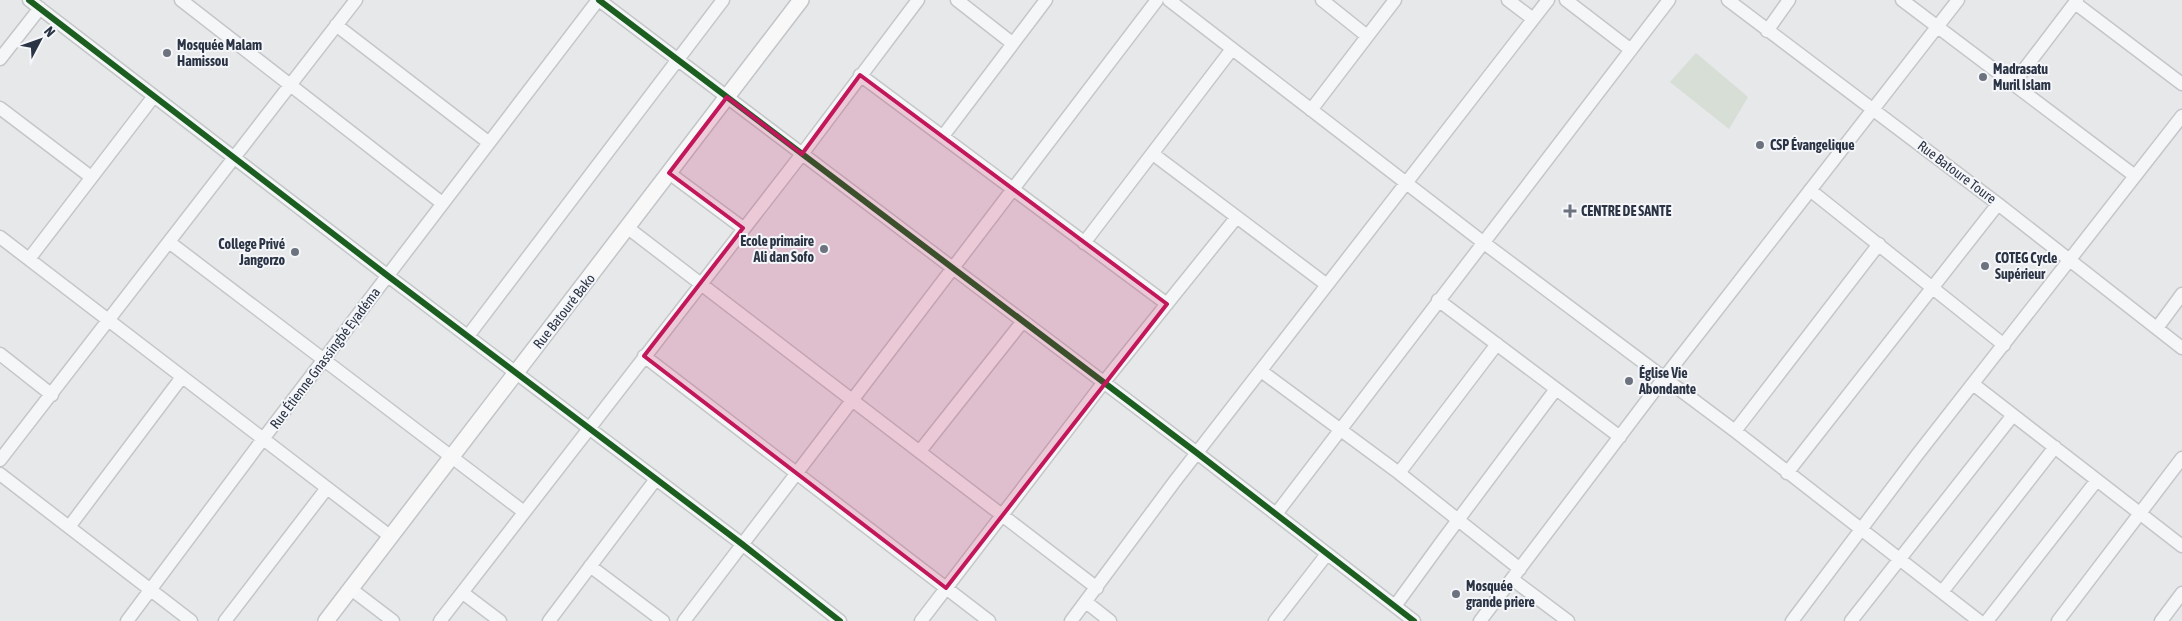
<svg xmlns="http://www.w3.org/2000/svg" width="2182" height="621" font-family="'Asap Condensed',sans-serif">
<style>
.green{fill:#d6ded6}
.lines{fill:none;stroke-linecap:round;stroke-linejoin:round}
.minor-casing{stroke:#c4c6c8;stroke-width:15}
.major-casing{stroke:#c2c5c8;stroke-width:18}
.minor{stroke:#f5f6f7;stroke-width:12}
.major{stroke:#f8f8f8;stroke-width:15}
.cycleway-casing{stroke:#f4f6f9;stroke-width:9}
.cycleway{stroke:#1b5e20;stroke-width:6}
.marked{fill:#c2185b;fill-opacity:0.2;stroke:#c2185b;stroke-width:4;stroke-linejoin:round}
.poi-dot{fill:#6c737f;stroke:#f4f6f9;stroke-width:2}
.labels{text-anchor:middle;dominant-baseline:central;stroke-width:4;stroke-linejoin:round;paint-order:stroke}
.poi-label{font-size:14px;font-weight:bold;fill:#2b3445;stroke:#f4f6f9;text-anchor:start}
.street-label{font-size:14px;fill:#2b3445;stroke:#f4f6f9}
</style>
<rect width="100%" height="100%" fill="#e6e8ea"/>
<path class="green" d="M1696,53L1748,97L1729,129L1670,82Z"/>
<g class="lines">
<g class="minor-casing">
<path id="minor" d="M29,0L388,276L742,544L840,621
M181,0L442,203
M599,0L1197,453L1414,621
M957,0L1012,43
M1169,0L1484,243L1735,431L1979,621
M1322,0L1367,36
M1508,0L1533,19
M1566,0L1631,50
M1728,0L1998,204L2182,348
M1902,0L2135,176
M2075,3L2182,84
M336,25L488,142
M1767,31L1789,0
M0,59L40,8
M860,75L1167,304
M2013,84L2077,0
M0,108L91,177
M1311,110L1395,0
M943,136L1046,0
M1153,154L1327,285
M669,173L743,228
M1810,190L2004,345
M628,228L1097,588
M0,237L391,537
M169,242L524,512
M1084,243L1232,49
M29,259L154,96
M1438,300L1620,437
M2157,328L2182,294
M468,336L723,0
M0,354L52,395
M644,356L989,621
M1261,371L1399,473L1520,569
M1973,384L2182,546
M1735,431L1879,244
M920,451L1023,321
M0,460L356,0
M1399,473L1497,344
M1787,473L1998,204
M0,474L191,621
M1276,514L1669,0
M69,527L182,377
M590,566L663,621
M1512,579L1568,621
M351,589L393,621
M1942,592L2055,447
M463,593L500,621
M1086,602L1110,621
M1395,606L1443,540L1556,389
M127,621L263,439L598,0
M225,621L327,488
M440,621L802,154L918,0
M549,621L656,479
M684,621L1157,0
M921,621L1104,382L1236,218
M1071,621L1175,481L1548,0
M1275,621L1327,554
M1480,621L1664,378L1958,0
M1792,621L1917,455L2182,116
M1851,621L2013,415
M1987,621L2097,480
M2058,621L2182,458
M2161,621L2182,593"/>
</g>
<g class="major-casing">
<path id="major" d="M326,621L801,0"/>
</g>
<use href="#minor" class="minor"/>
<use href="#major" class="major"/>
<g class="cycleway-casing">
<path id="cycleway" d="M29,0L388,276L742,544L840,621
M599,0L1197,453L1414,621"/>
</g>
<use href="#cycleway" class="cycleway"/>
</g>
<path class="marked" d="M860,75L1167,304L946,588L644,356L743,228L669,173L727,97L802,154Z"/>
<g class="poi-dot">
<circle cx="167" cy="53" r="5"/>
<circle cx="1983" cy="77" r="5"/>
<circle cx="1760" cy="145" r="5"/>
<path d="M1567.5 203.5h5v5h5v5h-5v5h-5v-5h-5v-5h5z"/>
<circle cx="824" cy="249" r="5"/>
<circle cx="295" cy="252" r="5"/>
<circle cx="1985" cy="266" r="5"/>
<circle cx="1629" cy="381" r="5"/>
<circle cx="1456" cy="594" r="5"/>
</g>
<g class="labels">
<g class="poi-label">
<text x="177" y="45">Mosquée Malam<tspan x="177" dy="16">Hamissou</tspan></text>
<text x="1993" y="69">Madrasatu<tspan x="1993" dy="16">Muril Islam</tspan></text>
<text x="1770" y="145">CSP Évangelique</text>
<text x="1581" y="211">CENTRE DE SANTE</text>
<text x="814" y="241" text-anchor="end">Ecole primaire<tspan x="814" dy="16">Ali dan Sofo</tspan></text>
<text x="285" y="244" text-anchor="end">College Privé<tspan x="285" dy="16">Jangorzo</tspan></text>
<text x="1995" y="258">COTEG Cycle<tspan x="1995" dy="16">Supérieur</tspan></text>
<text x="1639" y="373">Église Vie<tspan x="1639" dy="16">Abondante</tspan></text>
<text x="1466" y="586">Mosquée<tspan x="1466" dy="16">grande priere</tspan></text>
</g>
<g class="street-label">
<text transform="translate(1957 172) rotate(37)">Rue Batoure Toure</text>
<text transform="translate(564 311) rotate(-52)">Rue Batouré Bako</text>
<text transform="translate(325 358) rotate(-53)">Rue Étienne Gnassingbé Eyadéma</text>
</g>
</g>
<g transform="translate(40 40) rotate(49)" stroke="#f4f6f9" stroke-width="4" paint-order="stroke">
<path d="M0-4L9 19L0 12L-9 19Z" fill="#2b3445"/>
<text y="-8" font-size="14" font-weight="bold" text-anchor="middle" fill="#2b3445">N</text>
</g>
</svg>
